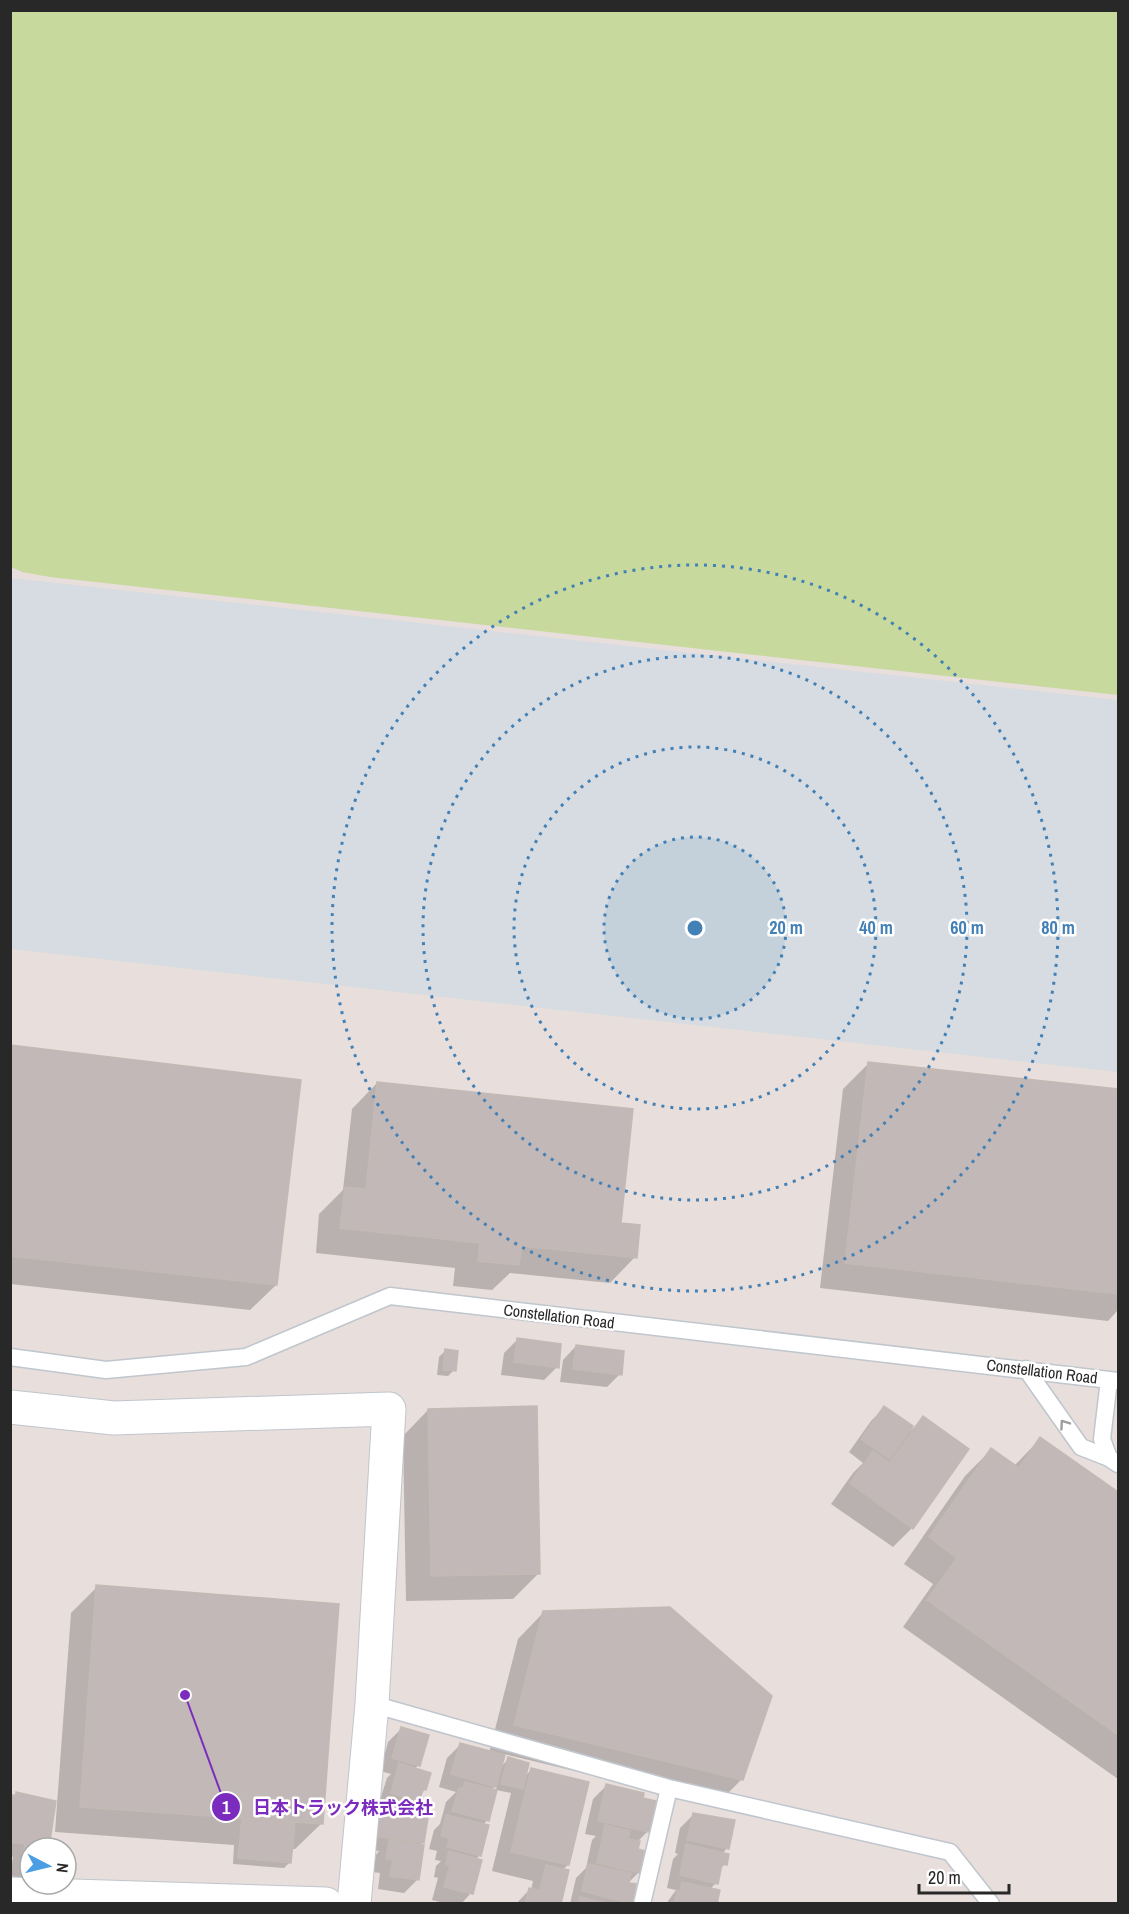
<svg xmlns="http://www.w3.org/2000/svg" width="1129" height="1914" font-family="'Archivo Narrow','Noto Sans JP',sans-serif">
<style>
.airport{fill:#d6dce1}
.green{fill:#c7d99d}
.shadow{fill:#0003}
.building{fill:#c1b8b7;stroke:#c3b9b5;stroke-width:1.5}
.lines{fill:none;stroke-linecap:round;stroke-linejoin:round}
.service-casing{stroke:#bfc6cd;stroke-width:19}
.minor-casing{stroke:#bfc6cd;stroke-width:35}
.tertiary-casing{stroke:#bfc6cd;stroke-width:35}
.service{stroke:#fff;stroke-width:16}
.minor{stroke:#fff;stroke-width:33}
.tertiary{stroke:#fff;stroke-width:33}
.oneway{stroke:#9e9e9e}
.ring{fill:none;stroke:#4380b5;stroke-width:3;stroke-dasharray:3 6}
.labels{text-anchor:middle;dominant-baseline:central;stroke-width:5;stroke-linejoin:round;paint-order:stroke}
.street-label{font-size:16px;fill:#282828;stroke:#fff}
.centre{fill:#4380b5;stroke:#fff;stroke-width:3}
.ring-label{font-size:18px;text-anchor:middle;font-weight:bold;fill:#4380b5;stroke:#fff;stroke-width:5;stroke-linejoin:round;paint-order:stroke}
.leader{fill:none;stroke:#7b2cbf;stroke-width:2}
.callout-dot{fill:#7b2cbf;stroke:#fff;stroke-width:2}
.mark-label{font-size:18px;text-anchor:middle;font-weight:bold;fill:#fff}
.callout-label{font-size:18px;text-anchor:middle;font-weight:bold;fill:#7b2cbf;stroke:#fff;stroke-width:5;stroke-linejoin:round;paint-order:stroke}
</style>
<rect width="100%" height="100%" fill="#e8dedb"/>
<path class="airport" d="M11,578L1118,700V1072L11,949Z"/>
<path class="green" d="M11,10L1118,11V695L50,577L22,572L11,567Z"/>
<path class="shadow" d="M10,1046L276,1285L250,1310L10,1284Z
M868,1064L1118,1090V1310L1108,1321L820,1288L843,1089Z
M377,1083L620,1224L635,1257L610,1283L510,1273L492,1290L453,1286L455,1268L316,1253L319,1214L343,1190L352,1109Z
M517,1340L557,1367L544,1380L501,1375L504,1353Z
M576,1346L620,1374L607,1387L560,1382L563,1360Z
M445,1351L454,1370L448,1376L437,1375L439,1357Z
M885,1407L908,1433L923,1418L912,1528L893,1547L831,1504L853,1473L863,1463L849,1452L871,1421Z
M428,1410L539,1573L513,1599L406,1601L403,1436Z
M1040,1439L1118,1494V1779L903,1627L933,1584L904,1564L965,1476L991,1450L1014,1466Z
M97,1587L321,1824L295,1849H291L290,1862L284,1868L233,1864L234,1845L55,1832L71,1613Z
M543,1613L770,1697L741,1780L716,1805L504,1754L501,1767L508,1759L524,1777L531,1770L568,1865L562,1870L560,1904H516L529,1890H531L533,1881L492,1871L511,1793L496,1790L497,1784L491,1790L487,1820L483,1825L480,1855L475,1860L471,1893L461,1904H447L432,1900L438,1878L434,1877L436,1866L441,1861L435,1860L437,1851L429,1849L434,1830L440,1824L446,1802L456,1792L439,1787L447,1758L460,1745L489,1753L518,1639Z
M401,1729L419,1765L414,1769L425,1789L414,1805L423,1842L419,1846L422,1847L417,1880L404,1893L378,1889L380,1873L373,1872L376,1855L379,1851L363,1849L366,1829L379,1816H385L391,1810L378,1806L387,1778L391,1774L380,1771L388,1742Z
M606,1786L648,1831L638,1841L636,1851L639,1872L627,1884L630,1903L570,1904L576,1878L586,1868L592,1840L596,1836L585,1834L593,1799Z
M17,1794L47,1848H30V1879L10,1876L13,1857L10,1856V1796L14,1797Z
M693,1815L727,1848L722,1854L725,1864L719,1870L716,1883L710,1889L715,1904H666L676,1890L667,1888L673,1859L678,1854L675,1853L680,1828Z"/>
<path class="building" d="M10,1045L301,1080L277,1285L10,1256Z
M868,1062L1118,1089V1294L845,1263Z
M377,1082L633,1109L621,1223L640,1225L637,1258L522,1246L519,1265L478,1261L480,1243L340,1228L345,1187L366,1189Z
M517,1338L561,1344L559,1368L514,1362Z
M576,1345L624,1351L622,1375L573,1369Z
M445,1349L458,1351L456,1371L443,1370Z
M537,1406L540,1574L431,1576L428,1409Z
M884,1406L913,1426L890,1459L861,1439Z
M923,1416L969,1449L913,1529L850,1483L873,1451L890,1463Z
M1040,1437L1118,1492V1735L927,1600L957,1558L929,1537L991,1448L1019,1468Z
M96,1585L339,1604L323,1824L80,1807Z
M670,1607L772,1696L743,1780L514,1725L543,1611Z
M401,1727L429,1735L420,1766L392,1758Z
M460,1743L505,1755L496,1787L451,1774Z
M508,1757L529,1763L523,1789L501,1784Z
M399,1763L431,1773L426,1790L423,1789L419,1802L391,1793Z
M531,1768L589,1782L569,1865L511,1852Z
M465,1782L497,1790L489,1821L452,1811L459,1788L463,1789Z
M606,1784L644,1793L643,1798L656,1801L649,1832L598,1821Z
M16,1792L56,1801L49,1848H30V1865L22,1863L25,1844L10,1842V1795H16Z
M397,1801L430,1806L424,1843L375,1836L379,1815L395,1817Z
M693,1813L735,1820L729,1849L687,1840Z
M446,1815L489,1825L481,1856L447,1847L450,1838L441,1836Z
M242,1818L295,1823L291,1863L238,1858Z
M605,1825L630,1831L628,1839L640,1841L638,1849L645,1851L640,1873L597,1863Z
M389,1840L424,1845L419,1880L390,1876L393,1860L386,1859Z
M686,1844L729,1854L727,1865L722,1864L718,1884L680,1875Z
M449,1851L482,1860L473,1894L444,1887L450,1865L446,1864Z
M588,1864L631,1873L629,1883L636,1884L632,1904L582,1891Z
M546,1865L569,1870L561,1904H525L529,1888L540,1890Z
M682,1882L720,1890L717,1904H674L677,1890L680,1891Z
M580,1897L609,1904H579Z"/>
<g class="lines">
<g class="service-casing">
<path id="service" d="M10,1357L106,1370L246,1357L390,1296L1118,1381
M1026,1369L1081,1447L1109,1458L1118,1464
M1109,1380L1102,1439L1109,1458
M372,1704L669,1788L950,1852L991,1904
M642,1904L669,1788"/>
</g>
<g class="minor-casing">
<path id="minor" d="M10,1407L114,1418L389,1409L372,1704L354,1904"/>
</g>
<g class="tertiary-casing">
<path id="tertiary" d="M10,1894L326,1904"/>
</g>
<use href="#service" class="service"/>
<use href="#minor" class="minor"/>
<use href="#tertiary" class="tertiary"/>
</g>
<defs><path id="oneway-chevron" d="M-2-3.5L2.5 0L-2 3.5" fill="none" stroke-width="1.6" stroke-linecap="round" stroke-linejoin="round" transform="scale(1.5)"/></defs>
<use class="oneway" href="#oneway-chevron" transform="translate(1064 1424) rotate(-125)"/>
<circle cx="695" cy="928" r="91" fill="#4380b5" fill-opacity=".12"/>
<g class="ring">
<circle cx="695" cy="928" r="91"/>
<circle cx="695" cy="928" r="181"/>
<circle cx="695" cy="928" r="272"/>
<circle cx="695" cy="928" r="363"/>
</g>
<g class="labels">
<g class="street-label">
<text transform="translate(559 1316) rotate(7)">Constellation Road</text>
<text transform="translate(1042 1371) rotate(7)">Constellation Road</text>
</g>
</g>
<circle cx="695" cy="928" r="9" class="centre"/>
<g class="ring-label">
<text x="786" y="934">20 m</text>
<text x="876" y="934">40 m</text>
<text x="967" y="934">60 m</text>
<text x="1058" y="934">80 m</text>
</g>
<path class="leader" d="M185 1695L226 1807"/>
<g class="callout-dot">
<circle cx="185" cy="1695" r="6"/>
<circle cx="226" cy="1807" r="15"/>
</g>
<g class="mark-label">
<text x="226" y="1814">1</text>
</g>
<g class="callout-label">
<text x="343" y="1814">日本トラック株式会社</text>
</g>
<rect width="1129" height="1914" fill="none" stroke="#282828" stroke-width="24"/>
<g transform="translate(48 1866) rotate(97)"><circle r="28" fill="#ffffff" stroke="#a9a9a9" stroke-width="1.5"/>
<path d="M0-4.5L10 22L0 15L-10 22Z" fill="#4c9ee4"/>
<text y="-9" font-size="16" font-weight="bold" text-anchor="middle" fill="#282828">N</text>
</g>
<path d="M919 1884v9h90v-9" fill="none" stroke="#282828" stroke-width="3"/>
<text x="928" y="1884" font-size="18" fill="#282828" stroke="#ffffff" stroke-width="4.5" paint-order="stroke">20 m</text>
</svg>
